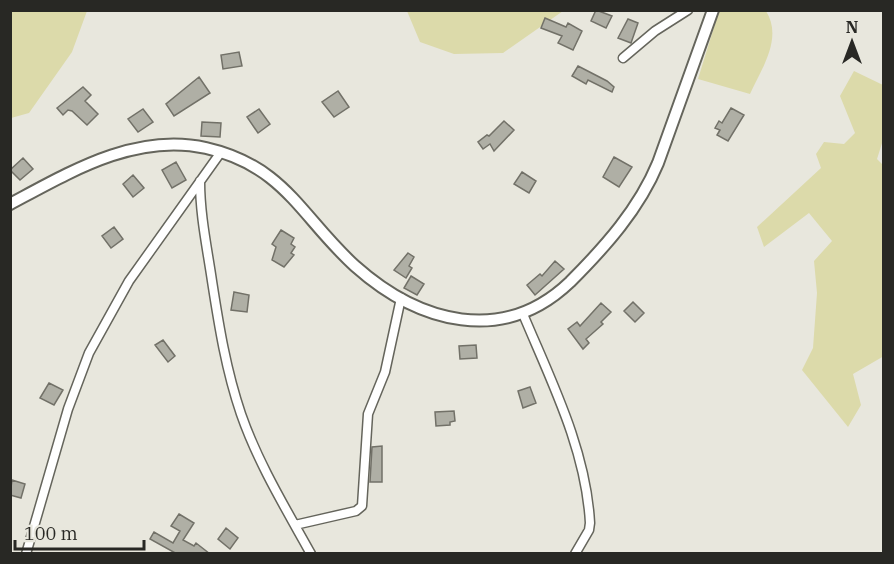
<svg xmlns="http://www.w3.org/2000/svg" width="894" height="564" font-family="'IBM Plex Serif',serif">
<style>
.green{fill:#dcdaaa}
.building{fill:#afafa5;stroke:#727168;stroke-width:1.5}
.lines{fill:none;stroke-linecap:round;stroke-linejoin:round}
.minor-casing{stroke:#65655c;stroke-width:11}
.tertiary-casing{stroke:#65655c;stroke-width:14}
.minor{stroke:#fff;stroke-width:8}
.tertiary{stroke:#fff;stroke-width:10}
</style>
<rect width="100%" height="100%" fill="#e8e7dd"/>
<path class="green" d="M11,10L87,11L72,52L29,113L11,118Z
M407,11H563L503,53L454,54L420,42Z
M719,11H766C783,38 762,68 750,94L698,79Z
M854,71L883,85V140L877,159L884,166V356L853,374L861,405L848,427L802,370L813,348L817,293L814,261L832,241L809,213L764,247L757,227L821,168L816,154L824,142L844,144L855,133L840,96Z"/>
<path class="building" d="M596,10L612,16L606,28L591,21Z
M545,18L566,27L568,23L582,31L573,50L558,43L562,36L541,28Z
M628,19L638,23L631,43L618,38Z
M239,52L242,66L223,69L221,55Z
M578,66L607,81L614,87L612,92L588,80L586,84L572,76Z
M199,77L210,93L174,116L166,104Z
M83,87L91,95L85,101L98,114L87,125L72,111L68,110L63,115L57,108Z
M338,91L349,107L334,117L322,102Z
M731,108L744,115L728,141L717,135L720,130L715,128L719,121L722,123Z
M143,109L153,122L138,132L128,119Z
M259,109L270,124L258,133L247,117Z
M504,121L514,130L494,151L490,144L483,149L478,142L487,135L489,136Z
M202,122L221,123L220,137L201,136Z
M614,157L632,167L619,187L603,177Z
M23,158L33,169L20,180L10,170Z
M176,162L186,180L172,188L162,170Z
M522,172L536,181L529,193L514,184Z
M133,175L144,188L133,197L123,184Z
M114,227L123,239L111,248L102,236Z
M281,230L294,238L291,244L295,247L291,253L294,255L284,267L272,260L276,247L272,244Z
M408,253L414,257L409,266L412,268L406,278L394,270Z
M555,261L564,269L535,295L527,285L540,274L542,276Z
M411,276L424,284L417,295L404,288Z
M234,292L249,295L247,312L231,310Z
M633,302L644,313L635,322L624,311Z
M601,303L611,312L601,322L603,324L586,339L589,343L583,349L568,329L577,322L580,326Z
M163,340L175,356L168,362L155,345Z
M476,345L477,358L460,359L459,346Z
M49,383L63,390L54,405L40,398Z
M530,387L536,403L523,408L518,391Z
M454,411L455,421L450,422V425L436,426L435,412Z
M382,446V482H370L372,447Z
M12,480L25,484L21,498L10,495Z
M179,514L194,523L183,540L194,546L196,543L210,554H177L150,539L154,532L173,543L180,531L171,526Z
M226,528L238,538L230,549L218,539Z"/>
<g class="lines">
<g class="minor-casing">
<path id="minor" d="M623,58L655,31L688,10
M200,181C200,215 207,247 212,281C219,326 226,370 241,414C258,463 286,509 311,554
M523,314C551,381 586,449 590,523L589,530L575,554
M295,525L356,511L362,506L368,414L385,372L401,298
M26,554L68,409L89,353L129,281L221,152"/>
</g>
<g class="tertiary-casing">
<path id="tertiary" d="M10,204C70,172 136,132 206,148C285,166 301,217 355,266C419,323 503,346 570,282C605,247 639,209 658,163L713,10"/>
</g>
<use href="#minor" class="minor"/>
<use href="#tertiary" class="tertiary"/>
</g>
<rect width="894" height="564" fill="none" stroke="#282824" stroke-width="24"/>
<g transform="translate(852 42)" stroke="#e8e7dd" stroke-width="4.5" paint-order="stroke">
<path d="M0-4.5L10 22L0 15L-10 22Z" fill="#282824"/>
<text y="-9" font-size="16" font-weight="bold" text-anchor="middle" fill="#282824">N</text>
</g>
<path d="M15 540v9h129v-9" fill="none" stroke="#282824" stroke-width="3"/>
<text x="24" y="540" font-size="18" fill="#282824" stroke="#e8e7dd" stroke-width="4.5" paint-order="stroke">100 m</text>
</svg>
